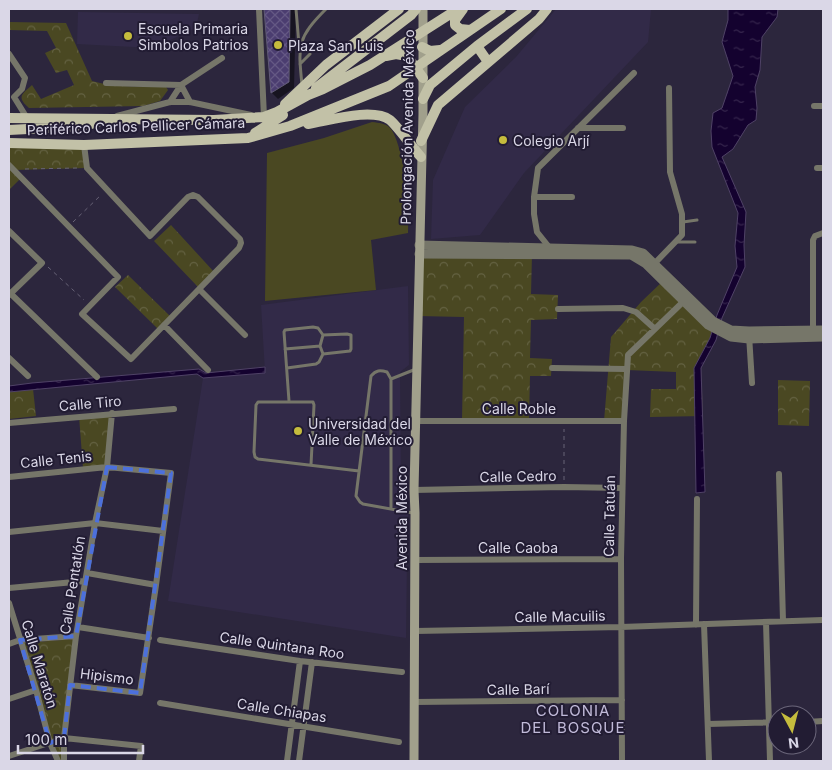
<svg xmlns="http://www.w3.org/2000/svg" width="832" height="770" font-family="Inter,sans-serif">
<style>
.built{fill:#322a48}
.grass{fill:#4a4822}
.park{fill:url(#park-crowns)}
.water{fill:url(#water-ripples);stroke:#4f4266}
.shadow{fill:#0007}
.building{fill:url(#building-cross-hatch);stroke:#605a75}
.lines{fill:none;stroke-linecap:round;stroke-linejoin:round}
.path{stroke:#676276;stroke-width:1;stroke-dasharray:4 4;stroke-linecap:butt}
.service{stroke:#767669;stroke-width:3}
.minor{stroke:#767669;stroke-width:6}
.tertiary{stroke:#767669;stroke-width:9}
.secondary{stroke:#a1a08c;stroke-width:9}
.primary{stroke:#c2c1a7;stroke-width:10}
.marked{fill:none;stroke:#4c70dc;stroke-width:4;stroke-dasharray:10 6;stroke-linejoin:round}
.poi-dot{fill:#c5bc3d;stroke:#221c33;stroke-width:2}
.labels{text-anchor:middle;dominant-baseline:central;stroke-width:4;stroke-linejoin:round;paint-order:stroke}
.poi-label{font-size:14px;fill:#dad7e7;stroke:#221c33;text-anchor:start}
.street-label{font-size:14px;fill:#dad7e7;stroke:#221c33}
.neighbourhood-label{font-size:15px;letter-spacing:1px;fill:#c0b9d8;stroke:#221c33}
</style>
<defs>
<pattern id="park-crowns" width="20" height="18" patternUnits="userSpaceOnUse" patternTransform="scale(1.25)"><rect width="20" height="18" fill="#4a4822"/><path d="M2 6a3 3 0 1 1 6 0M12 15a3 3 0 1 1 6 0" fill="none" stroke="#646242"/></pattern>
<pattern id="water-ripples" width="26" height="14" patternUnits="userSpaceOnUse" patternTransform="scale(1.25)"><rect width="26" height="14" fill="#14022f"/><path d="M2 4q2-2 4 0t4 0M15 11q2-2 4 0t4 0" fill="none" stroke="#36264d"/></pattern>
<pattern id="building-cross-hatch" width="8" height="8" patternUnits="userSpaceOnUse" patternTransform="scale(1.25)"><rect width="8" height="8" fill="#4b3d70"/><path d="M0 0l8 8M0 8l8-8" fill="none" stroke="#645884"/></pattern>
</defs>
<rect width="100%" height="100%" fill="#2c263d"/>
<path class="built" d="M556,9H651L648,42L524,173L480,235L431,239L433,180L465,107L516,57Z
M78,12L199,14L196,28L153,48L77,44Z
M408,286L409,365L400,372L401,483L408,494V528L400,535L405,540L407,557L406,638L168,601L203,378L265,372L261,305Z"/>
<path class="grass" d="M372,122C379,123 385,123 390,128C399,136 409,189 409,202C409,212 408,223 408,233L371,240L376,290L265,301L267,153L324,138Z"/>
<path class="park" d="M9,22L66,23L92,81C116,88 142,86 166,87L168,90L160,101L143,106L29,108C16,97 22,94 32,85L41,99L74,85L67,70L56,73L45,53L56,48L47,31L9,30Z
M9,143L84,145L87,168L14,170L21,178L9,190Z
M171,225L215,273L198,287L154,241Z
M419,254H532L531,294L558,295L557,319L531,320L530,358L552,359L551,376H530L529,420H462L464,317L418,316Z
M128,275L170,316L158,329L115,287Z
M663,281L719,331L701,368L703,416L650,417L651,389H676V372L627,370L624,421H604L611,337L641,302Z
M778,380L810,381L809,426L778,425Z
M33,389L36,416L9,419V391Z
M112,413L107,467L83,468L79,416Z
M76,639L65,761H58L22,643Z"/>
<path class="water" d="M728,9H778L777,17L762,37L760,70L755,87L757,108L756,120L748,125L733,149L722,157L746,212L744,245L745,267L722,318L716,340L701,368L705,492L696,493L694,368L710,338L717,315L737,267L735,246L738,213L712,147L711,131L713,113L722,108L733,76L722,42L728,20Z
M265,367V373L203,378L197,374L9,392V386L32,383L199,369L206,373Z"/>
<path class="shadow" d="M265,9H296L294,88L278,99L272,93Z"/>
<path class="building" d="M264,9H290L289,82L271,93Z"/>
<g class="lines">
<path class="path" d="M25,169L78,168
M73,222L101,195
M48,267L84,300
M564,480V429"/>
<path class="service" d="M296,9L299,45
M300,64L310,54
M302,85C298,45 297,38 326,9
M683,222L697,220
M678,242H695
M285,349L320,346
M323,354L320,346L323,335
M287,368L316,364L319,362L323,354L350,351L351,349V335L347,334L323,335L318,328L313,327L285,330L284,332L289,401
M391,379L416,369
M311,465L314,405L313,402H258L256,405L254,452L255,457L258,459L359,471
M391,508V379L387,372C380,370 376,370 371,376L356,496L360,502L363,504L413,513"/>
<path class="minor" d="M259,9L264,117H261
M9,54L25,78L22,89L14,97L27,118
M106,83L181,85
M181,85L190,102
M170,102L181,85L222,58
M814,106H823
M117,116L170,102H190L251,115
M578,128H623
M9,165L118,277L82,314L131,359L239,248L241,243L240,239L198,197L193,195L188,197L150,236L87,168L84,145
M817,168H823
M534,197H572
M9,231L42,263L9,295
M549,247L537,232L534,214V197L538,168L634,73
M655,263L682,235V214L670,172L669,88
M199,289L245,335
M10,293L97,377
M558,309L623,308L636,312L655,329
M164,325L208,370
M813,331V240L815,236L823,233
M749,335L752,383
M9,358L28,376
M552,368L626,369
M415,421H624
M9,423L174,409
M779,474L783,621
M9,477L107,467L171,473L156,585L140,693L70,685
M414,490L564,487L622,488
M9,532L95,523L163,531
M415,560L621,559
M87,573L156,585
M9,588L85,581
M9,603L36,690L50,743L58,761
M766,622L770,761
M704,624L709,761
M696,625L697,499
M78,627L149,638
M415,631L621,627L823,620
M160,640L300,661L402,672
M9,644L20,640L76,636
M9,699L36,690
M414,702L622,700
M160,703L399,742
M807,722L823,721
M708,724L777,722
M9,756L64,738L141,746L139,761
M64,761V738L76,636L95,523L107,467L112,413
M287,761L300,661
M299,761L312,662
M622,761L621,559L624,421L628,355L686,299"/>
<path class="tertiary" d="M419,245L632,250L643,253L713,321L731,330L749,331L823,330
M419,254L631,255L646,264L708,325L731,337L749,339L823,337"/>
<path class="secondary" d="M414,761L415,513L414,490L423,114V9"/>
<path class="primary" d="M463,9L455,20V25L460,29L470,30
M477,46L488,62
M422,47L430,51L440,50
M386,56L396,54L407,56L423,78
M316,88L411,15L416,9
M423,99L430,85L477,46L527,9
M285,104L326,65L399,9
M9,118L214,120L264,117L277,112L308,95L323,89L370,65L458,9
M308,124C328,121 372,107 390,120C399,128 412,147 421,157
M9,130L85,126L100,121
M255,133L283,115
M421,141L438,105L539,19L547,9
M9,143L84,145L248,138L290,126L389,86L501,9"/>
</g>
<path class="marked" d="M107,467L171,473L140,693L70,685L64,738L50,743L20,640L76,636Z"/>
<g class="poi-dot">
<circle cx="128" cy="36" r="5"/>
<circle cx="278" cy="45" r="5"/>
<circle cx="503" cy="140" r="5"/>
<circle cx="298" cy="431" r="5"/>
</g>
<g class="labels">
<g class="poi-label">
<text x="138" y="28">Escuela Primaria<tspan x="138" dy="16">Simbolos Patrios</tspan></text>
<text x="288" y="45">Plaza San Luis</text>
<text x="513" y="140">Colegio Arjí</text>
<text x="308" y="423">Universidad del<tspan x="308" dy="16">Valle de México</tspan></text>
</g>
<g class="street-label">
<text transform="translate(136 126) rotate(-2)">Periférico Carlos Pellicer Cámara</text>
<text transform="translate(407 127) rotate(-89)">Prolongación Avenida México</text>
<text transform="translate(90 403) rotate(-5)">Calle Tiro</text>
<text x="519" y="408">Calle Roble</text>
<text transform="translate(56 459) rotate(-6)">Calle Tenis</text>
<text transform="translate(518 476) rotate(-1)">Calle Cedro</text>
<text transform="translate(609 516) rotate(-89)">Calle Tatuán</text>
<text transform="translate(401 518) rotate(-90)">Avenida México</text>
<text x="518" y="547">Calle Caoba</text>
<text transform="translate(72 585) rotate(-81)">Calle Pentatlón</text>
<text transform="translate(560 616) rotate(-1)">Calle Macuilis</text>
<text transform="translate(282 645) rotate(8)">Calle Quintana Roo</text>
<text transform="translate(40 664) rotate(73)">Calle Maratón</text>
<text transform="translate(107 676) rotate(7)">Hipismo</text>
<text transform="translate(518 689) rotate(-1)">Calle Barí</text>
<text transform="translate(282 710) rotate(9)">Calle Chiapas</text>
</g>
<g class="neighbourhood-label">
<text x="573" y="710">COLONIA<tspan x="573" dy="17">DEL BOSQUE</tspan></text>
</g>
</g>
<rect width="832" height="770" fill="none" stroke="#dad7e7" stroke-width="20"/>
<g transform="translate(792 730) rotate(173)"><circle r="24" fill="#221c33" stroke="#6c677b"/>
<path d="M0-4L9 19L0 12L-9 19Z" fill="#c5bc3d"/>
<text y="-8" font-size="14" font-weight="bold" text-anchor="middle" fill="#dad7e7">N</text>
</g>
<path d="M18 745v8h125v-8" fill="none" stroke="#dad7e7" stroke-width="2.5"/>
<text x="25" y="745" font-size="15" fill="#dad7e7" stroke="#221c33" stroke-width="4" paint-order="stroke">100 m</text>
</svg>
